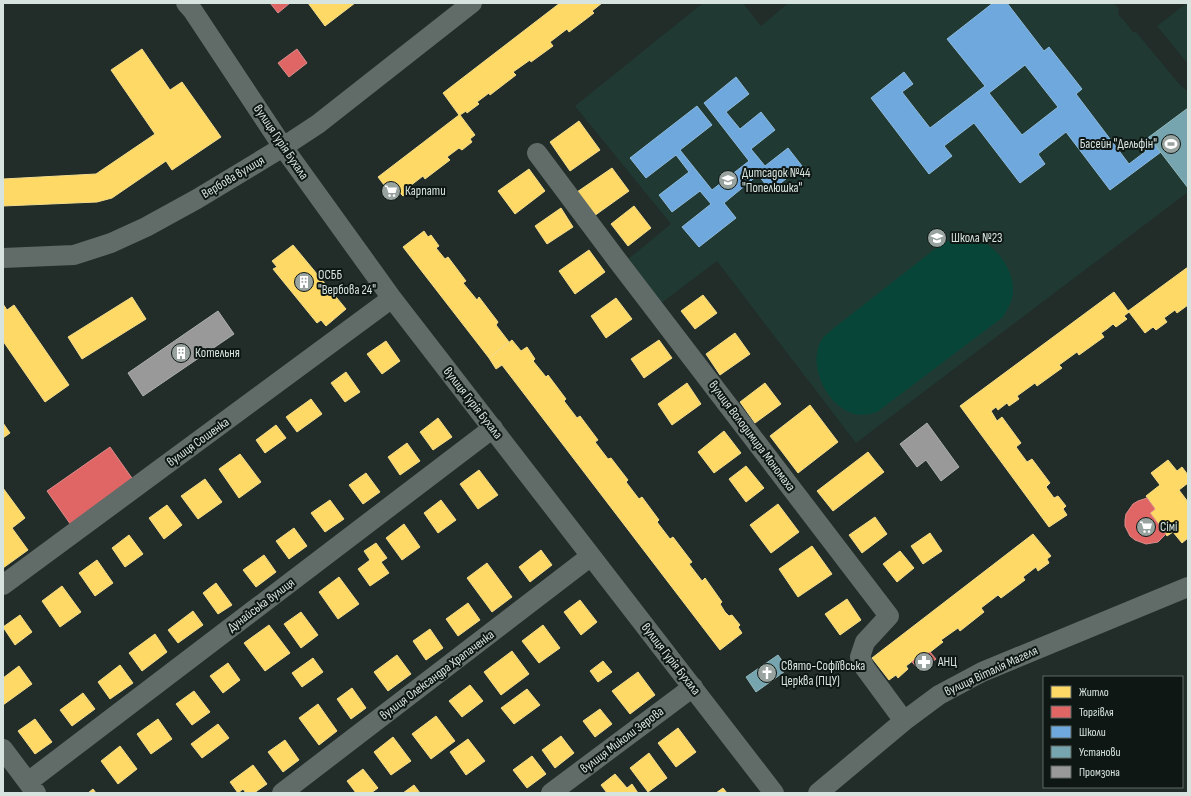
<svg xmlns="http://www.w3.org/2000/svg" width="1191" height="796" font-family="'Sofia Sans Condensed',sans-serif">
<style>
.built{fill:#203932}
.green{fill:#064538}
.homes{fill:#ffd966;stroke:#f3dc8a}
.shops{fill:#e06666;stroke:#dd8c8a}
.schools{fill:#6fa8dc;stroke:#8ebadd;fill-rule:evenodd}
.public{fill:#76a5af;stroke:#93b8bd}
.industry{fill:#999;stroke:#acafae}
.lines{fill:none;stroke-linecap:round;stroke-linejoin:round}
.minor{stroke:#616b68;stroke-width:20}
.labels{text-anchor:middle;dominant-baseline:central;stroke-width:4;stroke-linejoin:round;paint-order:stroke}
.street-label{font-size:13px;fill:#d7e3df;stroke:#0e1714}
.poi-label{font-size:13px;fill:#d7e3df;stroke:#0e1714;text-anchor:start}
</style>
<rect width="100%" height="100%" fill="#222d2a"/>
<path class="built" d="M703,3H743L761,26L788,3H1114L1119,9L1118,14L1126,23L1133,32H1136L1180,85L1188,91V108L1180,114L1188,192L856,443L717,261L660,304L626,261L671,224L575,106Z
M1187,3H1188V64L1157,26Z"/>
<path class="green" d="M965,237C971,238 978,240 983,242C1001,251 1015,274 1013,294C1012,302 1007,310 1003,317L877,412C870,414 863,416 855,414C828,408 807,366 821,341C823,336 830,332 834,328L940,245L950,240Z"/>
<path class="homes" d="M308,3H355L325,26Z
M560,3H602L592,11L594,13L569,32L567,29L550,42L553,46L531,62L530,60L513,72L516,75L490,95L489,93L477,102L479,104L467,113L466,111L460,115L475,135L470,139L472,142L462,150L459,148L447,157L450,160L425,179L423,176L410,186L413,189L403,196L400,193L394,198L378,177L459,115L443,93Z
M142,49L170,90L182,82L221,137L172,170L166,161L112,198L97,202L3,206V179L96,174L155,134L111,70Z
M579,121L600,150L570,171L550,142Z
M612,168L629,191L594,216L577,192Z
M529,169L545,191L515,214L498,191Z
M634,206L651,228L628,246L611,224Z
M561,208L573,227L547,244L535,226Z
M424,231L428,237L431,235L439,246L436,248L445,259L448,257L466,281L463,283L477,300L479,297L498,322L496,325L509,342L489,358L403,247Z
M293,245L346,309L326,326L321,320L317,323L273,269L277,267L272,261Z
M589,250L605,272L575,294L559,271Z
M1188,267V305L1177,313L1175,310L1164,318L1167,322L1156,330L1153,327L1145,333L1129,312L1124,316L1127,319L1116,327L1113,324L1107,329L1101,333L1104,337L1079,355L1077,352L1059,365L1062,368L1037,386L1035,383L1017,396L1019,399L1009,406L1007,403L998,410L996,407L991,411L997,421L1002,417L1021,443L1016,447L1027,462L1032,459L1050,483L1046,487L1054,498L1058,496L1066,506L1063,509L1067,515L1049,527L960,406L1114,292L1128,311Z
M703,295L717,313L695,329L681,311Z
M132,297L146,319L82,359L68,337Z
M616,298L632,319L606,338L591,316Z
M3,304L7,310L14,305L69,385L45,402L3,341Z
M735,333L750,354L720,375L706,354Z
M512,340L521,351L527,347L535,359L533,361L546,377L548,375L566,399L564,401L577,418L580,416L598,440L595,442L608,459L611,458L628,480L626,482L639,499L642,497L659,520L657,522L670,539L673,537L692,562L689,564L702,581L705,578L722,602L720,604L725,612L729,616L732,615L740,625L738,627L742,633L720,650L502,365L496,369L489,358Z
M659,340L672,358L644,378L631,359Z
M386,341L400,361L382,374L367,354Z
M346,372L360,392L345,402L331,383Z
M687,383L701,404L672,425L658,404Z
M765,383L781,404L755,423L740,402Z
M311,399L322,414L297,432L286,417Z
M810,405L838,442L798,473L770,436Z
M438,418L452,437L433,450L420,432Z
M3,423L10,433L3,438Z
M276,425L286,438L265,453L256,440Z
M724,431L741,453L714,473L698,452Z
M407,443L420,461L400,475L388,457Z
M868,452L884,472L833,511L817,491Z
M240,454L261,482L239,498L219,469Z
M1168,460L1177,471L1182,467L1188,475V483L1179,490L1188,502V538L1182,543L1173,532L1167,536L1150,513L1155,509L1146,496L1160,485L1151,473Z
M746,466L764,488L746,502L729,479Z
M479,470L498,495L478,509L460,484Z
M366,473L380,492L363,504L349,485Z
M205,479L222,502L198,519L181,496Z
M3,488L25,518L12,528L28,550L3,568Z
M330,500L344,519L325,532L311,513Z
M441,500L456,520L438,533L424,513Z
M778,504L799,532L771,553L750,525Z
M167,505L182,525L164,539L149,518Z
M875,517L887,534L862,553L849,535Z
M404,524L420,547L402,560L386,538Z
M294,528L307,546L289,559L276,541Z
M930,533L942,551L923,564L911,546Z
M1033,534L1051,556L1047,559L1049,563L1038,571L1036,567L1023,577L1025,580L1001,598L998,595L981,608L984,612L960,631L958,628L941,640L943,642L920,660L918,657L906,666L908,669L898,678L896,675L889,680L872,658Z
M129,535L143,554L125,567L112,548Z
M376,543L387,558L381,562L389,573L370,586L358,569L370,560L364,551Z
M812,546L832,574L798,597L779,569Z
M541,550L552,565L530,582L519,567Z
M900,551L914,568L897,582L883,564Z
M264,555L276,572L256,587L243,570Z
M97,560L113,583L95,596L79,573Z
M487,563L512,597L492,612L467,578Z
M339,577L359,604L338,619L319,592Z
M216,583L232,605L218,614L203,593Z
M62,586L81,612L60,627L42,601Z
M847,599L861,620L840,635L825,614Z
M580,600L597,622L581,635L564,612Z
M468,603L480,620L458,636L446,619Z
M193,611L203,625L178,643L168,630Z
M301,612L318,635L301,648L284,624Z
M20,615L32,632L15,645L3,627Z
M269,625L290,653L265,671L244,643Z
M543,625L560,648L539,663L522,641Z
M430,629L443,648L426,660L413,641Z
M155,634L167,652L142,671L129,653Z
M512,651L529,674L501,695L484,672Z
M397,655L411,674L388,691L374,672Z
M313,658L323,672L302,687L292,673Z
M603,661L612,672L598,682L590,671Z
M228,663L240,680L223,693L210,676Z
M120,665L133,683L110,699L98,682Z
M19,666L32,684L3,705V678Z
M638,672L655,695L630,714L612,691Z
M470,685L483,701L462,717L449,701Z
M352,688L366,708L351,719L337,699Z
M527,689L540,705L514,724L501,708Z
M194,691L210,712L192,725L176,704Z
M83,693L95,709L72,726L60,710Z
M318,704L337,731L319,745L299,718Z
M600,709L612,724L595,737L583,721Z
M436,716L455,741L431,759L412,734Z
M35,719L52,742L35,754L18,731Z
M158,719L172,739L151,754L137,734Z
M218,724L229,738L202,758L191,744Z
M678,728L696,752L676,767L658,743Z
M561,736L574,753L555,768L542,750Z
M393,737L411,761L391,775L374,752Z
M468,739L485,761L466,775L450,752Z
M285,740L299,760L283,772L268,752Z
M120,746L137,769L118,784L101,761Z
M649,753L667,778L648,792L630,768Z
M532,756L546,774L527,788L513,770Z
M253,765L267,784L254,793H246L243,789L238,793L230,782Z
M363,769L378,788L371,793H356L347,781Z
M615,774L627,788L632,784L638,793H607L601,785Z
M414,785L420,793H403Z
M723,788L727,793H716Z
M93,789L96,793H88Z"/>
<path class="shops" d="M270,3H290L278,13Z
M297,49L307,63L289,77L278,63Z
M110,447L134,481L71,525L47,491Z
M1147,498L1155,509L1150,513L1166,534L1158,542L1146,544L1135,540L1130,536L1125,526V520L1126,514L1133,504L1138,501Z
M930,652L936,659L920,671L912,662L918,657L920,660Z"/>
<path class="schools" d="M993,3H1007L1044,51L1049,47L1082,89L1076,94L1129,164L1146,151L1141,143L1149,137L1161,152L1110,190L1066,132L1038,154L1045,164L1020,183L974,123L944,146L952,156L929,174L871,98L904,72L913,84L902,92L930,128L985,86L947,39ZM1025,65L1058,107L1022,135L989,93Z
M736,77L749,94L726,112L740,129L761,112L775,130L751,149L765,166L788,148L802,166L771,191L758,175L724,203L736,218L699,247L682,227L711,204L700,191L672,212L659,195L689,172L676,155L646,178L630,158L697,106L712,125L680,150L712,190L749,161L704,103Z"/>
<path class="public" d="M1188,108V188L1149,137Z
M778,655L788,669L756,692L746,677Z"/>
<path class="industry" d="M218,311L234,334L143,396L128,373Z
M927,423L959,467L941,481L926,460L917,467L900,444Z"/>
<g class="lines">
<path class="minor" d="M186,3L193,11L283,147L391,297L774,793
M537,153L617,260L889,616L865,642L860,657L865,668L904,721
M3,258L74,255L111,243L146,227L197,199L283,147L318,124L472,3
M3,585L384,304L391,297
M3,749L36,793
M28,782L493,428
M282,793L591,556
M551,793L693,687
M818,793L904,721L939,695L982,672L1188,587"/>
</g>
<defs>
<g id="stadium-disc" transform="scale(1)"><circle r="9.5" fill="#98a3a0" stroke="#0e1714"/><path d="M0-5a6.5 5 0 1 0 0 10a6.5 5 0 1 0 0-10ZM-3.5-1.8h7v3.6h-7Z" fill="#fff"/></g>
<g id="school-disc" transform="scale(1)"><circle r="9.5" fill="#98a3a0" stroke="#0e1714"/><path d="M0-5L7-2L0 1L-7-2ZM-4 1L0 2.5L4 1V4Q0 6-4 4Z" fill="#fff"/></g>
<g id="supermarket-disc" transform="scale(1)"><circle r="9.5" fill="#98a3a0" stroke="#0e1714"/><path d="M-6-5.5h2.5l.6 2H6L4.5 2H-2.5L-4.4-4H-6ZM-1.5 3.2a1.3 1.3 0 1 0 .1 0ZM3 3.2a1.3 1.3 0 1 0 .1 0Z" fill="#fff"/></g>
<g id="building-disc" transform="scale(1)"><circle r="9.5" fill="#98a3a0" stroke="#0e1714"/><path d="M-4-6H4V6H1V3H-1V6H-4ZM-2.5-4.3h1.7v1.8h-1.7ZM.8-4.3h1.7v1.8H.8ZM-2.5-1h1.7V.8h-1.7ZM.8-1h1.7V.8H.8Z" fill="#fff"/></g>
<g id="pharmacy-disc" transform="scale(1)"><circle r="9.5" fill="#98a3a0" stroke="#0e1714"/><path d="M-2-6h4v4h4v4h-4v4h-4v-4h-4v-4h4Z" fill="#fff"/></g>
<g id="church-disc" transform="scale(1)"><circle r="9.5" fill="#98a3a0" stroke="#0e1714"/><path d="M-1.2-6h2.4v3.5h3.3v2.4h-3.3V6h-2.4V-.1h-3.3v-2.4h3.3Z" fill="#fff"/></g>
</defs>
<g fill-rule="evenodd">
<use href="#stadium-disc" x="1171" y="144"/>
<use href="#school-disc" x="728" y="180"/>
<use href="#supermarket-disc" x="391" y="191"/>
<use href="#school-disc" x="937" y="238"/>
<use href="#building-disc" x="304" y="282"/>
<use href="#building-disc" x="181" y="353"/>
<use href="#supermarket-disc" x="1146" y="527"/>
<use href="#pharmacy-disc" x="924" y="662"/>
<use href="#church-disc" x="767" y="673"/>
</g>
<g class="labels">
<g class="street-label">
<text transform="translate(281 142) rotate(56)">вулиця Гурія Бухала</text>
<text transform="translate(233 177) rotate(-31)">Вербова вулиця</text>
<text transform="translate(473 403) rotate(52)">вулиця Гурія Бухала</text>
<text transform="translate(752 436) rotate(53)">вулиця Володимира Мономаха</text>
<text transform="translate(198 442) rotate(-36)">вулиця Сошенка</text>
<text transform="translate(261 605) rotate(-37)">Дунайська вулиця</text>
<text transform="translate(671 659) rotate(52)">вулиця Гурія Бухала</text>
<text transform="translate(991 671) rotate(-25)">вулиця Віталія Магеля</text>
<text transform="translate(437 675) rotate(-37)">вулиця Олександра Храпаченка</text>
<text transform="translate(622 740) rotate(-37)">вулиця Миколи Зерова</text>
</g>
<g class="poi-label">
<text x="1157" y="144" text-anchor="end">Басейн "Дельфін"</text>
<text x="742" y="173">Дитсадок №44<tspan x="742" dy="15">"Попелюшка"</tspan></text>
<text x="405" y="191">Карпати</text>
<text x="951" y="238">Школа №23</text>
<text x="318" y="275">ОСББ<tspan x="318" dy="15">"Вербова 24"</tspan></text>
<text x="195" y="353">Котельня</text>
<text x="1160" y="527">Сімі</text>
<text x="938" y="662">АНЦ</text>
<text x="781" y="666">Свято-Софіївська<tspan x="781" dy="15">Церква (ПЦУ)</tspan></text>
</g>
</g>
<rect width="1191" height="796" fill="none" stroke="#d7e3df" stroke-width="8"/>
<rect x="1043" y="676" width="140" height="112" fill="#0e1714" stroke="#5e6965"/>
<rect x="1051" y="686" width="20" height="12" fill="#ffd966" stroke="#5e6965"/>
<text x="1079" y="696" font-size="12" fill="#d7e3df">Житло</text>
<rect x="1051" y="706" width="20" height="12" fill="#e06666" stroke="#5e6965"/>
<text x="1079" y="716" font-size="12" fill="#d7e3df">Торгівля</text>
<rect x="1051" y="726" width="20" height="12" fill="#6fa8dc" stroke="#5e6965"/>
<text x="1079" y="736" font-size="12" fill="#d7e3df">Школи</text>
<rect x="1051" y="746" width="20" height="12" fill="#76a5af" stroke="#5e6965"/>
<text x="1079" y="756" font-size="12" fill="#d7e3df">Установи</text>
<rect x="1051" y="766" width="20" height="12" fill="#999999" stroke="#5e6965"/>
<text x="1079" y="776" font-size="12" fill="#d7e3df">Промзона</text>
</svg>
